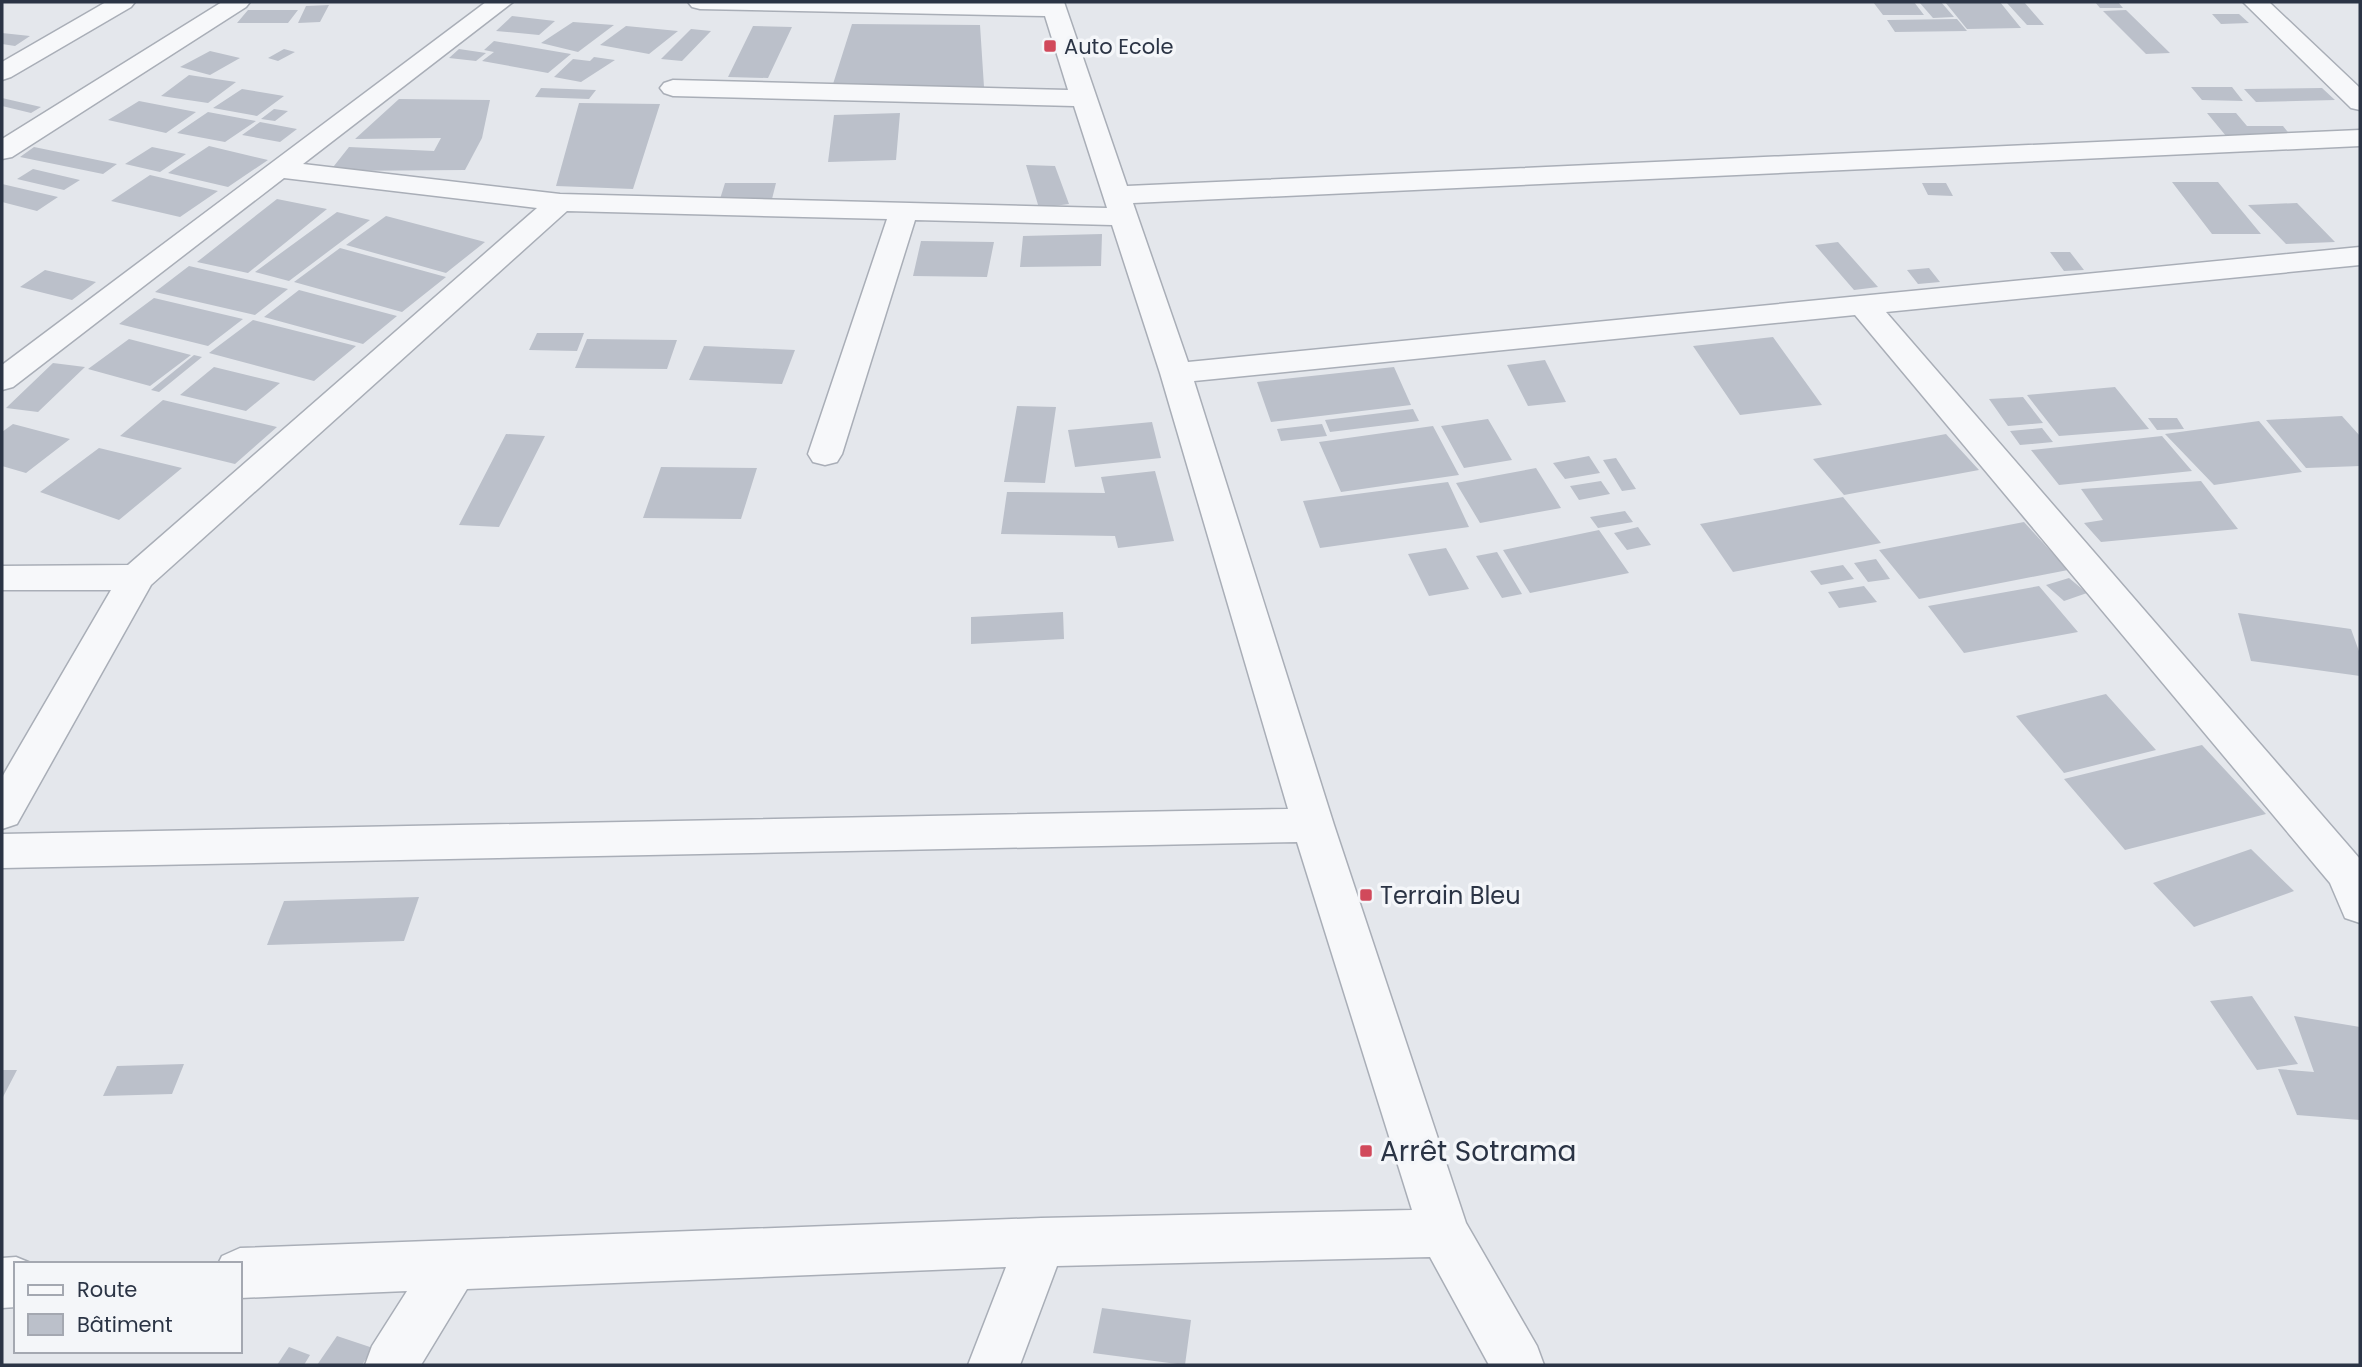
<svg xmlns="http://www.w3.org/2000/svg" width="2362" height="1367" font-family="Poppins,sans-serif">
<style>
.building{fill:#bbc0ca}
.lines{fill:none;stroke-linecap:round;stroke-linejoin:round}
.street-casing{stroke:#a9aeb7;stroke-width:3}
.street{fill:#f7f8fa;fill-rule:evenodd}
.poi-dot{fill:#d1495b;stroke:#f4f6f9;stroke-width:2.5}
.labels{text-anchor:middle;dominant-baseline:central;stroke-width:7;stroke-linejoin:round;paint-order:stroke}
.far-poi-label{font-size:21px;fill:#2b3445;stroke:#f4f6f9;text-anchor:start}
.poi-label{font-size:24px;fill:#2b3445;stroke:#f4f6f9;text-anchor:start}
.near-poi-label{font-size:28px;fill:#2b3445;stroke:#f4f6f9;text-anchor:start}
</style>
<rect width="100%" height="100%" fill="#e4e7ec"/>
<path class="building" d="M1873,2H1914L1924,15H1883Z
M1919,2H1941L1954,17L1933,18Z
M1945,2H2000L2021,28L1967,29Z
M2006,2H2024L2044,25H2027Z
M2095,2H2118L2123,8H2100Z
M329,5L320,22L298,23L306,6Z
M248,10H298L288,23H237Z
M2126,10L2170,53L2146,54L2103,11Z
M2212,14H2239L2249,23L2221,24Z
M512,16L555,21L539,35L496,31Z
M1957,19L1967,31L1895,32L1887,20Z
M573,22L614,25L578,52L541,43Z
M852,24L980,25L984,87L833,84Z
M626,26L678,31L649,54L600,45Z
M753,26L792,27L768,78L728,77Z
M691,29L711,31L682,61L661,59Z
M2,33L30,36L15,46L2,44Z
M494,41L571,54L548,73L482,61L494,52L484,50Z
M284,49L295,52L278,61L268,58Z
M459,49L486,53L476,61L449,58Z
M210,51L240,58L210,75L180,67Z
M594,57L615,60L581,82L554,77L573,59L590,61Z
M189,75L236,82L208,103L161,96Z
M2191,87H2232L2243,101L2202,100Z
M541,88L596,90L589,99L535,97Z
M2322,88L2335,100L2256,102L2244,89Z
M242,89L284,96L257,116L213,108Z
M2,98L41,107L31,113L2,106Z
M399,99L490,100L482,138L465,170L330,171L349,147L434,151L441,138L355,139Z
M139,101L196,112L166,133L108,120Z
M579,103L660,104L633,189L556,186Z
M274,109L288,111L275,121L261,119Z
M208,112L256,121L225,142L177,133Z
M900,113L896,160L828,162L834,115Z
M2207,113H2236L2247,126H2283L2291,136H2226Z
M260,122L297,129L280,142L242,135Z
M209,146L268,160L228,187L168,173Z
M34,147L117,164L103,174L20,157Z
M152,147L186,154L160,172L125,164Z
M1026,165L1055,166L1069,204L1039,208Z
M33,169L80,180L64,190L17,179Z
M150,175L218,191L180,217L111,201Z
M2172,182H2218L2261,234H2212Z
M725,183H776L772,199H720Z
M1922,183H1946L1953,196L1928,195Z
M2,184L58,197L37,211L2,202Z
M277,199L327,209L248,273L197,262Z
M2297,203L2335,242L2286,244L2248,205Z
M337,212L370,220L289,281L255,272Z
M386,216L485,242L446,273L346,245Z
M1102,234L1101,266L1020,267L1023,236Z
M921,241L994,242L987,277L913,276Z
M1838,242L1878,287L1854,290L1815,245Z
M340,248L446,277L402,312L294,282Z
M2050,252H2070L2084,270L2064,271Z
M189,266L288,289L255,315L155,292Z
M1929,268L1940,282L1918,284L1907,270Z
M45,270L96,282L72,300L20,287Z
M299,290L397,316L363,344L264,317Z
M154,298L243,319L208,346L119,324Z
M253,320L356,346L314,381L209,353Z
M537,333H584L577,351L529,350Z
M1773,337L1822,405L1740,415L1693,346Z
M129,339L191,355L150,386L88,369Z
M587,339L677,340L667,369L575,368Z
M704,346L795,350L782,384L689,380Z
M194,355L202,357L159,392L151,390Z
M1545,360L1566,402L1528,406L1507,365Z
M53,363L85,367L38,412L6,408Z
M214,367L280,383L246,411L180,395Z
M1394,367L1411,405L1271,422L1257,382Z
M2115,387L2149,429L2059,436L2027,395Z
M2023,397L2043,423L2008,426L1989,399Z
M163,400L277,427L235,464L120,436Z
M1017,406L1056,407L1045,483L1004,482Z
M1413,409L1419,421L1330,432L1325,420Z
M2342,416L2360,436V466L2306,468L2266,420Z
M2148,418H2177L2184,429L2157,430Z
M1488,419L1512,460L1464,468L1441,426Z
M2259,421L2302,472L2214,485L2165,434Z
M1152,422L1161,458L1075,467L1068,430Z
M13,424L70,439L26,473L2,466V432Z
M1322,424L1327,436L1281,441L1277,429Z
M1433,426L1459,475L1341,492L1319,442Z
M2042,428L2053,442L2020,445L2010,431Z
M506,434L545,436L499,527L459,525Z
M1946,434L1979,470L1844,495L1813,459Z
M2162,436L2192,471L2059,485L2031,450Z
M99,448L182,468L119,520L40,492Z
M1589,456L1600,473L1565,479L1553,463Z
M1616,458L1636,489L1622,491L1603,460Z
M661,467L757,468L741,519L643,518Z
M1536,468L1561,508L1480,523L1456,483Z
M1155,471L1174,541L1118,548L1115,536L1001,534L1007,492L1105,493L1101,477Z
M1601,481L1610,494L1579,500L1570,486Z
M2201,481L2238,529L2101,542L2084,523L2103,520L2081,489Z
M1448,482L1469,527L1320,548L1303,501Z
M1843,497L1881,543L1733,572L1700,524Z
M1625,511L1633,522L1598,528L1590,517Z
M2024,522L2068,570L1919,599L1879,550Z
M1638,527L1651,545L1627,550L1614,533Z
M1599,530L1629,573L1530,593L1503,550Z
M1446,548L1469,589L1429,596L1408,554Z
M1497,552L1522,594L1502,598L1476,556Z
M1876,559L1890,579L1868,582L1854,563Z
M1843,565L1854,579L1821,585L1810,571Z
M2069,578L2087,593L2064,601L2046,585Z
M1864,586L1877,602L1839,608L1828,592Z
M2039,586L2078,632L1964,653L1928,606Z
M1063,612L1064,639L971,644V617Z
M2238,613L2351,629L2360,654V676L2251,661Z
M2106,694L2156,750L2064,773L2016,716Z
M2202,745L2266,814L2125,850L2064,779Z
M2251,849L2294,891L2194,927L2153,883Z
M419,897L404,941L267,945L284,901Z
M2252,996L2298,1064L2257,1070L2210,1001Z
M2294,1016L2360,1027V1120L2297,1115L2278,1069L2314,1072Z
M184,1064L172,1094L103,1096L117,1066Z
M2,1070H17L2,1099Z
M1102,1308L1191,1320L1185,1365L1093,1353Z
M337,1336L373,1348L362,1365H317Z
M289,1347L310,1355L304,1365H277Z"/>
<g class="lines">
<g class="street-casing">
<path id="street" d="M106,2H135L131,7L11,77L2,80V62Z
M222,2H250L246,7L12,157L2,159V139Z
M486,2H513L303,164L560,194L1107,208L1074,106L673,96L664,93L660,88L664,83L673,80L1068,90L1045,16L700,9L692,7L688,2H1064L1127,186L2360,130V146L1133,203L1188,362L2360,247V265L1886,312L2360,859V923L2345,918L2330,883L1855,315L1194,381L1334,825L1466,1223L1537,1346L1544,1365H1489L1430,1257L1057,1266L1020,1365H968L1006,1267L467,1289L421,1365H365L372,1346L407,1291L240,1298V1264H218L222,1256L240,1248L1041,1218L1412,1210L1297,842L2,868V834L1288,809L1160,373L1112,225L915,220L842,454L837,462L825,465L813,462L808,454L887,219L567,211L151,585L17,824L2,829V777L111,590H2V566L128,565L537,208L284,178L13,387L2,390V365Z
M2243,2H2269L2360,88V110L2351,108Z
M16,1257L33,1264H16V1307L2,1308V1258Z"/>
</g>
<use href="#street" class="street"/>
</g>
<g class="poi-dot">
<rect x="1043" y="39" width="14" height="14" rx="3.5"/>
<rect x="1359" y="888" width="14" height="14" rx="3.5"/>
<rect x="1359" y="1144" width="14" height="14" rx="3.5"/>
</g>
<g class="labels">
<g class="far-poi-label">
<text x="1064" y="46">Auto Ecole</text>
</g>
<g class="poi-label">
<text x="1380" y="895">Terrain Bleu</text>
</g>
<g class="near-poi-label">
<text x="1380" y="1151">Arrêt Sotrama</text>
</g>
</g>
<rect width="2362" height="1367" fill="none" stroke="#2b3445" stroke-width="7"/>
<rect x="14" y="1262" width="228" height="91" fill="#f4f6f9" stroke="#a4a8b1" stroke-width="2"/>
<rect x="28" y="1285" width="35" height="10" fill="#f7f8fa" stroke="#a4a8b1" stroke-width="2"/>
<text x="77" y="1297" font-size="21" fill="#2b3445">Route</text>
<rect x="28" y="1314" width="35" height="21" fill="#bbc0ca" stroke="#a4a8b1" stroke-width="2"/>
<text x="77" y="1332" font-size="21" fill="#2b3445">Bâtiment</text>
</svg>
